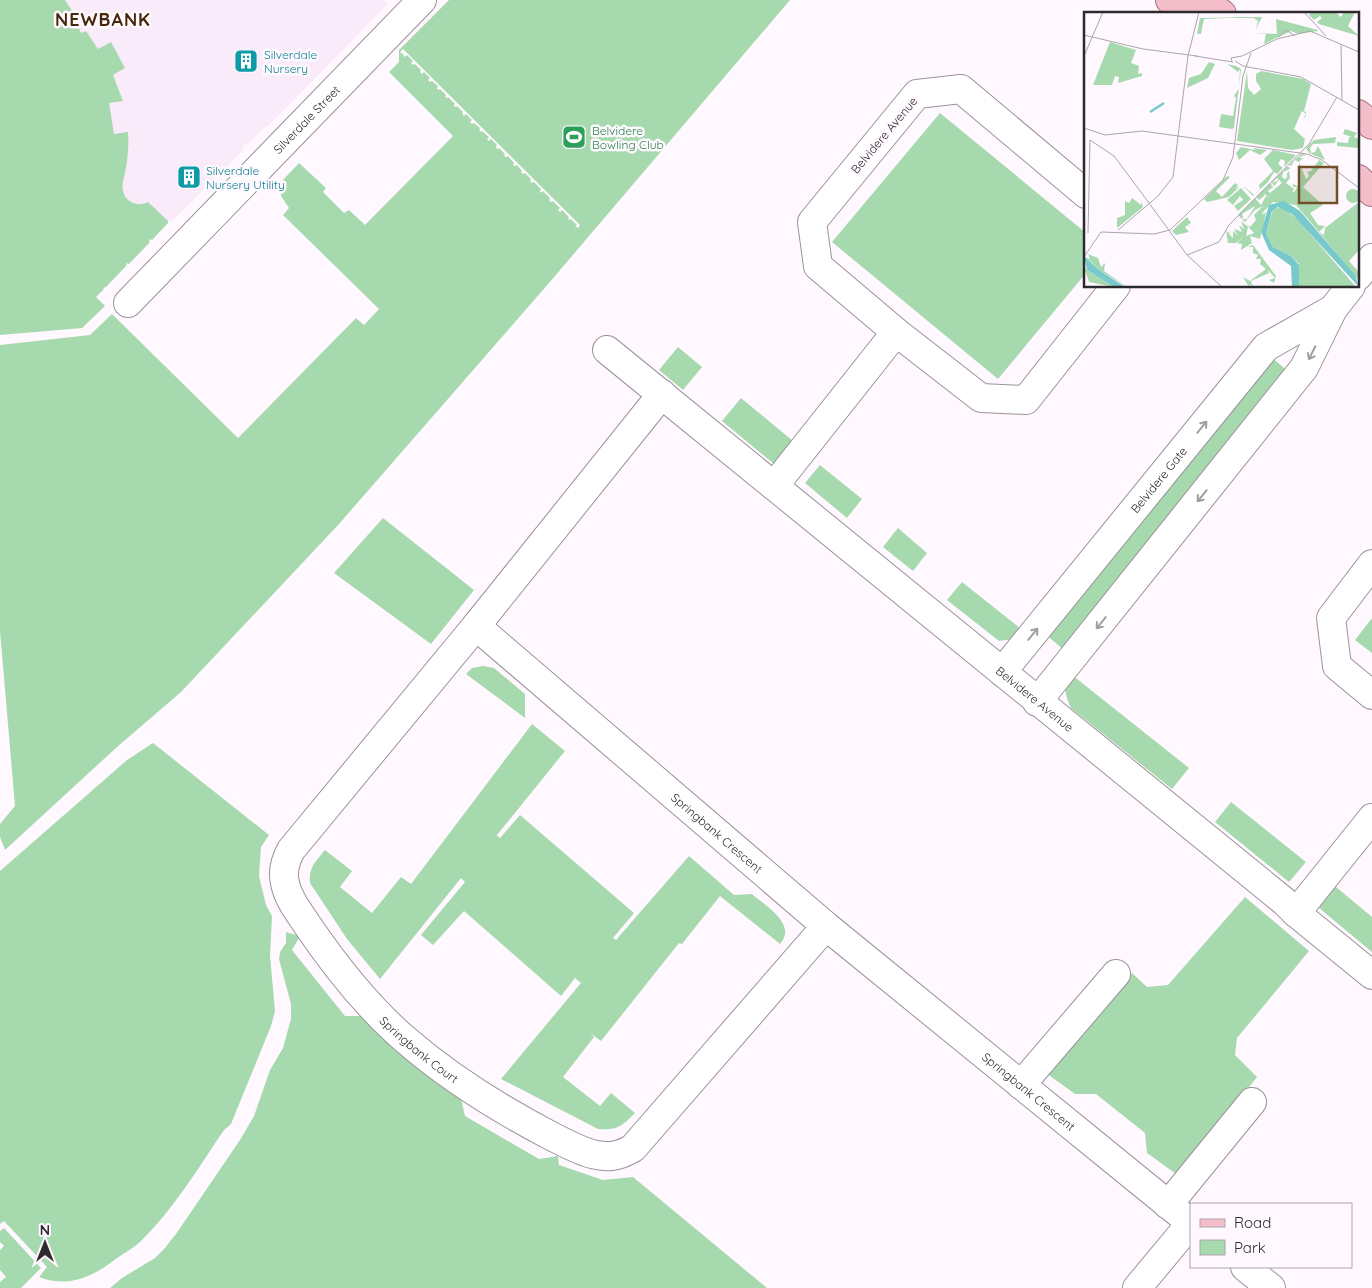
<svg xmlns="http://www.w3.org/2000/svg" width="1372" height="1288" font-family="Quicksand,sans-serif">
<style>
.built{fill:#f9ebf9}
.green{fill:#a7d9ae;fill-rule:evenodd}
.lines{fill:none;stroke-linecap:round;stroke-linejoin:round}
.minor-casing{stroke:#9a929a;stroke-width:30}
.primary-casing{stroke:#a86e7c;stroke-width:30}
.minor{stroke:#fff;stroke-width:28}
.primary{stroke:#f3beca;stroke-width:28}
.oneway{stroke:#a09fa0}
.labels{text-anchor:middle;dominant-baseline:central;stroke-width:5;stroke-linejoin:round;paint-order:stroke}
.culture-label{font-size:12px;fill:#0d838f;stroke:#fff8ff;text-anchor:start}
.street-label{font-size:12px;fill:#2d2a2d;stroke:#fff8ff}
.leisure-label{font-size:12px;fill:#27864d;stroke:#fff8ff;text-anchor:start}
.district-label{font-size:18px;font-weight:bold;letter-spacing:1px;fill:#45290a;stroke:#fff8ff}
.inset-river{fill:none;stroke:#77c9cc;stroke-width:2.5}
.inset-road{fill:none;stroke:#aba6ab;stroke-width:1}
.view{fill:#734f29;fill-opacity:0.15;stroke:#734f29;stroke-width:2.5}
.inset-edge{fill:none;stroke:#2d2a2d;stroke-width:2.5}
</style>
<rect width="100%" height="100%" fill="#fff8ff"/>
<path class="built" d="M54,0H384L388,4L267,127L266,126L247,145L245,144L243,146L245,148L226,168L223,166L221,167L223,169L215,178L171,222L169,220L167,222L168,223L152,240L150,239L149,241L150,242L129,264L127,263L126,266L106,287L104,286L84,309H82L80,282H81L79,279L76,244H77V241H76L73,207L74,204L72,203L69,169L71,167H69L66,132L67,131L65,129L62,94H64L62,91L59,56L60,55L58,53L55,18H57L56,15L55,16Z"/>
<path class="green" d="M0,0H65L77,18L75,19L81,33L86,31L98,49L111,42L125,68L113,75L123,101L109,103L114,134L128,132C129,144 128,155 126,168C125,175 121,184 123,191C126,203 138,207 148,202L168,221V223L152,240L150,239L149,241L150,242L129,264L127,263L126,266L106,287L103,288L104,289L96,297L105,306L82,328L0,335Z
M449,0H790L549,283L339,524L181,692L117,747L5,850L0,837V824L15,806L0,631V345L90,335L112,314L238,438L356,318L364,325L379,309L283,215L289,208L281,196L282,181L299,163L326,188L323,192L344,213L349,210L365,225L453,136L389,72L399,62V50ZM403,49L580,225L578,228L575,226L577,225L571,219L569,220L568,218L569,217L562,210L560,212L558,210L560,208L553,201L551,202L549,200L550,198L543,191L541,193L540,191L541,189L534,182L532,183L530,181L531,179L525,173L523,174L521,172L522,171L517,165L515,166L513,165L514,163L508,156L506,157L504,156L505,154L499,148L497,149L496,147L497,145L491,139L489,141L487,139L489,137L482,131L481,132L479,130L480,128L474,123L472,124L470,122L472,120L466,114L464,116L462,113L463,112L457,106L456,107L454,106L455,104L448,97L447,98L445,97L446,95L440,89L438,90L437,88L438,86L432,81L430,82L428,80L430,78L424,72L422,74L420,72L421,70L415,64L413,65L411,63L413,61L407,55L405,57L403,55L404,53L402,54L400,52Z
M940,113L1086,233V273L998,379L832,242Z
M678,347L702,367L683,390L659,370Z
M1271,357L1289,372L1063,649L1046,635Z
M741,398L793,441L774,464L722,421Z
M820,465L862,499L847,518L805,483Z
M383,518L474,590L431,644L334,573Z
M898,528L927,553L913,571L883,547Z
M962,582L1021,629L1013,639L999,641L947,600Z
M1372,618V653L1355,640Z
M483,666L494,668L525,694V718L466,674L472,668Z
M1072,675L1189,768L1172,789L1071,708C1065,693 1062,688 1072,675Z
M532,724L565,751L497,835L495,834L500,838L520,815L634,913L613,938L616,940L689,856L734,895L752,894C764,905 798,924 780,944L720,896L682,944L679,943L601,1041L590,1033L594,1037L563,1077L600,1106L611,1093L635,1113C621,1127 618,1130 598,1129L501,1079L581,983L575,978L561,996L464,911L433,945L421,935L465,882L461,878L380,979L347,939L310,883C308,868 316,861 325,850L352,871L340,887L372,913L401,877L411,884Z
M153,743L269,835L261,847L259,876L266,905L272,916L270,956L275,1011L271,1026L231,1124L224,1130C198,1168 174,1209 141,1241C133,1249 122,1254 113,1261C91,1278 66,1288 39,1277L47,1267L4,1221L0,1224V871L127,760Z
M1231,802L1306,862L1289,882L1215,822Z
M1330,882L1372,917V952L1313,903Z
M1245,897L1309,951L1237,1038L1235,1055L1257,1077L1179,1176L1147,1153L1145,1133L1096,1094H1075L1046,1073L1132,973L1147,987L1168,985Z
M286,932L300,936L292,950L345,1016H362C393,1047 425,1074 461,1099L465,1116L539,1159L558,1156L559,1165L603,1180L633,1177L767,1288H110L122,1278L155,1258L164,1249L176,1234L240,1140L254,1116L270,1070L283,1048L291,1019V1004L279,959L280,952L286,943Z
M4,1228L41,1268L21,1288H0V1282L6,1277L0,1270V1250L4,1246L0,1242V1231Z"/>
<g class="lines">
<g class="minor-casing">
<g id="minor">
<path d="M1086,194L961,89L917,94L812,222L818,266L896,332L981,398L1026,400L1116,286"/>
<path d="M1358,276L1372,258"/>
<path id="s1" d="M128,303L422,0"/>
<path id="s2" d="M607,350L1285,902L1296,913L1372,975"/>
<path id="s3" d="M662,394L476,626L826,926L1191,1223L1137,1288"/>
<path d="M774,486L896,332"/>
<path d="M1372,564L1331,618L1337,666L1372,695"/>
<path id="s4" d="M476,626L291,850C285,861 282,871 285,883C288,899 299,912 308,926C336,967 368,1008 407,1041C451,1079 503,1111 555,1138C568,1144 583,1153 597,1155C611,1158 621,1155 633,1148L826,926"/>
<path id="s5" d="M1002,672L1266,347L1333,309"/>
<path d="M1037,702L1304,368L1333,309L1351,286"/>
<path d="M1296,913L1372,818"/>
<path d="M1021,1085L1116,974"/>
<path d="M1168,1205L1252,1102"/>
<path d="M1245,1267L1271,1288"/>
</g>
</g>
<g class="primary-casing">
<path id="primary" d="M1170,0L1184,14
M1203,0L1222,14
M1358,114L1372,125
M1358,179L1372,192"/>
</g>
<use href="#minor" class="minor"/>
<use href="#primary" class="primary"/>
</g>
<defs><path id="oneway-shaft" d="M-6 0H5M1.5-3L5.5 0L1.5 3" fill="none" stroke-width="1.6" stroke-linecap="round" stroke-linejoin="round" transform="scale(1.25)"/></defs>
<g class="oneway">
<use href="#oneway-shaft" transform="translate(1312 353) rotate(116)"/>
<use href="#oneway-shaft" transform="translate(1202 427) rotate(-51)"/>
<use href="#oneway-shaft" transform="translate(1202 496) rotate(129)"/>
<use href="#oneway-shaft" transform="translate(1101 623) rotate(129)"/>
<use href="#oneway-shaft" transform="translate(1033 634) rotate(-51)"/>
</g>
<defs>
<g id="building-square" transform="scale(1.25)"><rect x="-9" y="-9" width="18" height="18" rx="4" fill="#0f9aa8" stroke="#fff8ff"/><path d="M-4-6H4V6H1V3H-1V6H-4ZM-2.5-4.3h1.7v1.8h-1.7ZM.8-4.3h1.7v1.8H.8ZM-2.5-1h1.7V.8h-1.7ZM.8-1h1.7V.8H.8Z" fill="#fff"/></g>
<g id="stadium-square" transform="scale(1.25)"><rect x="-9" y="-9" width="18" height="18" rx="4" fill="#2e9e5b" stroke="#fff8ff"/><path d="M0-5a6.5 5 0 1 0 0 10a6.5 5 0 1 0 0-10ZM-3.5-1.8h7v3.6h-7Z" fill="#fff"/></g>
</defs>
<g fill-rule="evenodd">
<use href="#building-square" x="246" y="61"/>
<use href="#stadium-square" x="574" y="137"/>
<use href="#building-square" x="189" y="177"/>
</g>
<g class="labels">
<g class="culture-label">
<text x="264" y="54">Silverdale<tspan x="264" dy="14">Nursery</tspan></text>
<text x="206" y="170">Silverdale<tspan x="206" dy="14">Nursery Utility</tspan></text>
</g>
<g class="street-label">
<text stroke="none"><textPath href="#s1" startOffset="256">Silverdale Street</textPath></text>
<text transform="translate(884 135) rotate(-50)">Belvidere Avenue</text>
<text stroke="none"><textPath href="#s5" startOffset="248">Belvidere Gate</textPath></text>
<text stroke="none"><textPath href="#s2" startOffset="552">Belvidere Avenue</textPath></text>
<text stroke="none"><textPath href="#s3" startOffset="615">Springbank Crescent</textPath></text>
<text stroke="none"><textPath href="#s4" startOffset="541">Springbank Court</textPath></text>
<text stroke="none"><textPath href="#s3" startOffset="1020">Springbank Crescent</textPath></text>
</g>
<g class="leisure-label">
<text x="592" y="130">Belvidere<tspan x="592" dy="14">Bowling Club</tspan></text>
</g>
<g class="district-label">
<text x="103" y="19">NEWBANK</text>
</g>
</g>
<g transform="translate(1084 12)">
<rect width="275" height="275" fill="#fff8ff"/>
<path d="M228,0H251L257,5L260,0H271L264,14L275,24L235,12L233,10L238,6L236,4L230,8L225,3ZM168,5L120,7L117,22H113L116,6L178,5L172,17L174,9ZM192,7L234,18V19L214,22L207,19L180,32L182,22L169,21L193,22ZM26,30L52,38L47,51L55,54L54,62L58,61V64L34,71L35,65L31,64L28,73H9ZM125,50L131,52L124,66L103,76L105,66L117,62ZM143,52L152,54L156,56L157,58L150,116L148,117L135,115L137,102L149,104L152,86L150,84L155,76L156,57L154,60ZM163,59L164,76L170,83L177,77L172,69V62L177,59L219,67L227,72L220,99L222,100V104L219,108L222,102L218,99L210,117L221,127L219,136L208,138L153,129ZM261,117L273,121L270,125L275,127L274,136L253,134V130L264,131L265,125H268L259,122ZM252,125L251,131L229,132L226,136L227,141L231,140L234,134L241,148L225,141L222,136L230,128ZM157,135L171,138L169,136L183,138L176,143L166,138L155,148L152,141ZM189,138L212,143L200,155L201,149L197,147L194,152L199,156L193,162L190,160L184,170L169,184L157,172L170,183L176,177L175,173L189,159L180,147ZM217,142L223,143L214,145L219,146L215,150L222,167L225,164L223,160L227,159L235,148L240,151L219,175L239,193L226,201L234,213L241,214L235,220L212,193L189,190L179,200L178,203L182,200L176,227L166,224L168,231L157,238L158,232L153,231L160,224L152,231H144L142,219L145,221L148,218L145,222L149,226V219L154,224L150,217L158,220L155,213L160,217L157,209L164,215L162,224L170,221L162,212L166,215L172,208L170,203L179,194L171,198L161,210L158,207H163L171,194L158,202L159,205L158,207L154,203L171,186L177,193L182,184L185,186L179,180L181,183L175,188L172,185L186,171L189,175L184,179L186,181L198,171L193,166L188,171L195,168L190,174L187,170L204,154L203,155H205L206,157L199,160L198,165L202,168L201,166H203V161L205,159L206,166L202,171L210,177L208,181L211,179L213,175H209V172L213,174L215,171V150L211,148L207,154L205,153ZM143,164L146,165L132,179L138,185L151,171L154,173L151,177L156,174L145,185L123,190L120,187ZM157,176L167,187L154,199L150,194L159,188L156,184L149,193L143,188ZM262 184a7 7 0 1 1 14 0a7 7 0 1 1-14 0ZM48,186L57,193V189L59,195L33,216V206L41,203V189L45,191ZM275,190V238L265,249L275,260V269L235,220L240,223L241,216ZM199,195L214,208L272,275H215V252L207,244L189,235L182,222L189,197ZM103,205L107,211L101,215L105,220L92,223L88,219ZM169,233L192,264L190,271L185,268L191,266L184,258L185,261L167,269L169,275L166,272L165,275L159,265L166,269L182,257L176,252L177,247H172L174,243L169,241V235H164ZM4,242L14,246L17,255L21,251L20,259L43,275L15,258L2,245L6,247ZM0,255L3,258L30,275L5,270Z" fill="#a7d9ae"/>
<path d="M200,189L216,199L271,263L275,275L208,202L194,195L188,199L182,222L189,235L207,244L215,253V275H208L207,254L185,238L177,220L185,193ZM0,244L15,258L41,275H30L3,258Z" fill="#77c9cc"/>
<path class="inset-river" d="M66,100L80,91"/>
<path class="inset-road" d="M220,0L242,24M0,23L59,37L113,44M195,25L202,18L211,24M257,32L258,88M0,44L19,0M111,44L149,50M151,49L159,54L217,65L275,98M148,50L147,46L158,44L193,27L226,19L275,40M0,116L21,123L58,119L223,142L238,148L275,176M6,128L30,144L65,191M65,191L103,243L138,275M34,218L74,184L89,165L104,44L115,0M4,221L6,128M103,243L135,230L145,213L225,132L253,85M0,245L17,220L70,222L86,218L139,168L149,145L159,64L167,41"/>
<path class="view" d="M215,155H253V191H215Z"/>
<rect width="275" height="275" class="inset-edge"/>
</g>
<rect x="1190" y="1203" width="162" height="65" fill="#fff8ff" stroke="#aba6ab"/>
<rect x="1200" y="1219" width="25" height="8" fill="#f3beca" stroke="#aba6ab"/>
<text x="1234" y="1228" font-size="15" fill="#2d2a2d">Road</text>
<rect x="1200" y="1240" width="25" height="15" fill="#a7d9ae" stroke="#aba6ab"/>
<text x="1234" y="1253" font-size="15" fill="#2d2a2d">Park</text>
<g transform="translate(45 1243)" stroke="#fff8ff" stroke-width="4" paint-order="stroke">
<path d="M0-4L9 19L0 12L-9 19Z" fill="#2d2a2d"/>
<text y="-8" font-size="14" font-weight="bold" text-anchor="middle" fill="#2d2a2d">N</text>
</g>
</svg>
